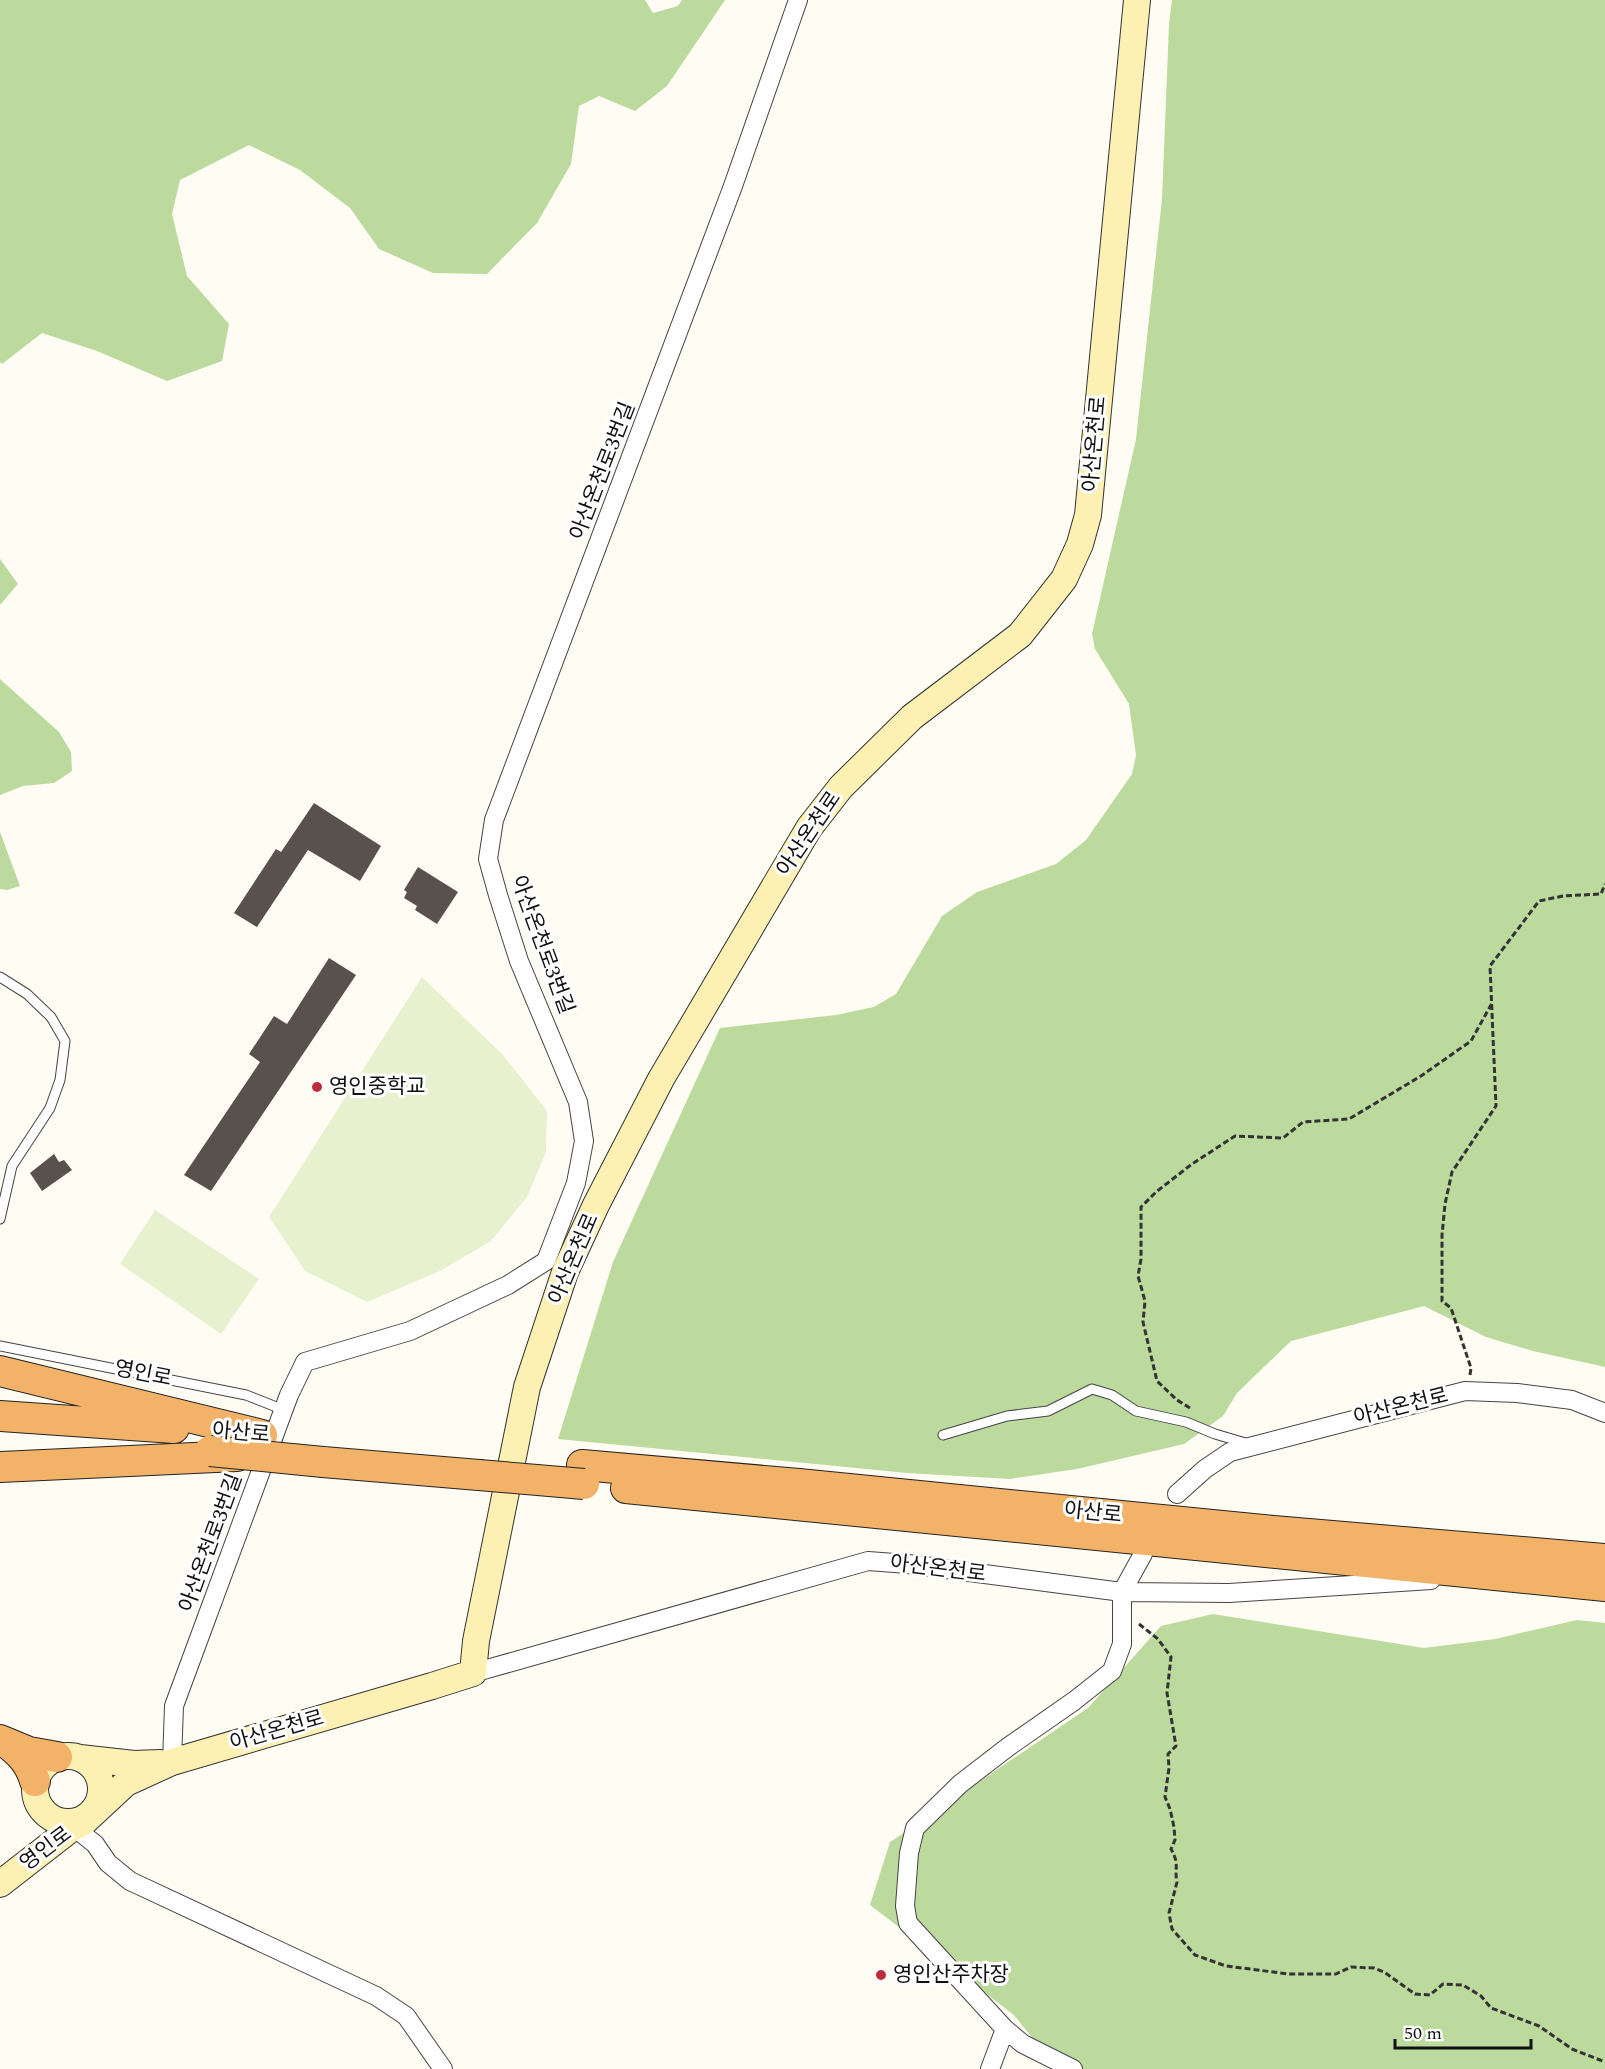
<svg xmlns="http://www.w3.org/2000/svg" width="1605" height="2069" font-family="Spectral,'Noto Sans KR',serif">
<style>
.forest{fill:#bcda9d}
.pitch{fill:#e7f1cf}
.building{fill:#59514d}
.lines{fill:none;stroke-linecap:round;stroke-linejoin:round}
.service-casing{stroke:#444;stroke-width:11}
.minor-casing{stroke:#444;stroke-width:20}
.secondary-casing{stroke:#333;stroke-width:28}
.trunk-casing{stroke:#222;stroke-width:32}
.path{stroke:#333;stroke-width:3;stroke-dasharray:6 3;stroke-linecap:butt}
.service{stroke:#fff;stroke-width:9}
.minor{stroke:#fff;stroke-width:18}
.secondary{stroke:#fcf0b2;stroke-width:26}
.trunk{stroke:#f2b368;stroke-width:30}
.trunk-bridge-casing{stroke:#222;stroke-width:32;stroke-linecap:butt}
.trunk-bridge{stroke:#f2b368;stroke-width:30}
.poi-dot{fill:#be2b3a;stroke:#fff;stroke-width:2}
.labels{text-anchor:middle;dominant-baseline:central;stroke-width:6;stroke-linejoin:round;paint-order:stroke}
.street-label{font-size:21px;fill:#111;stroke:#fff}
.poi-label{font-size:21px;fill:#111;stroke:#fff;text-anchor:start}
</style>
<rect width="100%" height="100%" fill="#fffcf4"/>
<path class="forest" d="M0,0H645L653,13L678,6L682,0H725L667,86L635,111L599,96L579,106L571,164L537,223L487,274L433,273L379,249L350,208L300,170L249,145L180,180L172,214L187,276L229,324L222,361L167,381L97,351L42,333L2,364L0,362Z
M1172,0H1605V1367L1533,1351L1486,1337L1424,1306L1291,1341L1237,1393L1223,1416L1184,1444L1077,1469L1010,1479L907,1473L558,1439L613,1262L720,1028L836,1015L874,1007L896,994L942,916L977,892L1056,864L1086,840L1132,774L1136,755L1129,704L1095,649L1092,634L1136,439L1162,199L1169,24Z
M0,559L18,584L0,605Z
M0,679L59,732L71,752L72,771L54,783L23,786L0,795Z
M0,832L20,886L7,890L0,889Z
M1213,1614L1424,1648L1495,1639L1577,1620L1605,1623V2069H1057L1014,2015L870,1905L890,1842L1088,1708L1161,1626Z"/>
<path class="pitch" d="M422,977L503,1055L547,1111L546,1152L527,1197L491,1241L440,1271L367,1302L305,1271L269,1217Z
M155,1210L259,1279L221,1334L120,1264Z"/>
<path class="building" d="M314,803L381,846L360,881L308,850L257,927L234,913L276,849L281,852Z
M418,867L458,892L437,924L415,910L417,906L404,898L407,892L404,890Z
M329,958L356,975L211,1191L184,1175L260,1062L249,1054L274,1016L287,1024Z
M54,1154L59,1162L64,1160L72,1170L42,1191L30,1173Z"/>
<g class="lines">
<g class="service-casing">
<path id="service" d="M0,977L27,994L51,1017L65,1041L60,1080L50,1108L12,1166L0,1219
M0,1346L246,1395L284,1410
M943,1435L1007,1416L1048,1411L1092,1389L1112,1395L1136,1411L1186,1422L1215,1434L1249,1444"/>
</g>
<g class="minor-casing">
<path id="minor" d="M1177,1494L1205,1469L1230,1452L1465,1391L1517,1393L1572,1400L1605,1413
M473,1673L868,1561L908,1564L1122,1592L1229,1593L1431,1580
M172,1762L174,1706L289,1395L305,1362L410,1331L508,1285L546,1261L576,1183L584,1141L578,1102L519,961L498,895L488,859L494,820L733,186L798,0
M64,1824L80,1832L95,1844L108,1863L130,1881L376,1996L406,2016L443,2069
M990,2069L1005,2029
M1073,2069L1023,2044L1005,2029L908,1923L905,1906L909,1853L915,1828L960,1784L1008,1747L1074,1701L1112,1671L1122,1644V1592L1143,1554"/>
</g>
<g class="secondary-casing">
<path id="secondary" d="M35 1789a33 33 0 1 1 66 0a33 33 0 1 1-66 0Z
M80,1758L134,1764L160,1763
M0,1884L72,1828L84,1822L126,1783L172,1762L432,1686L473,1673L476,1641L527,1387L565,1272L596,1205L661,1079L809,828L841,787L912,717L1020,635L1064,579L1080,544L1088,515L1137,0"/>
</g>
<g class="trunk-casing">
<path id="trunk" d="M0,1371L262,1435
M0,1416L174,1428
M323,1462L479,1475
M582,1465L799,1484L1273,1531L1605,1559
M0,1467L237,1456
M626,1488L1605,1586
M0,1740L29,1752L57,1757
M8,1744C22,1755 30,1764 35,1781"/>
</g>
<path class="path" d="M1470,1375L1471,1368L1451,1308L1442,1301V1235L1445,1204L1452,1172L1496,1106L1490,966L1539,901L1563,896L1601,894L1605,884
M1190,1408L1177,1400L1157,1381L1143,1322L1145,1301L1138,1276L1141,1259V1207L1156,1192L1192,1164L1235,1136L1283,1138L1303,1122L1349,1119L1421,1076L1471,1041L1492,1003
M1139,1624L1158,1639L1171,1657L1167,1693L1176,1746L1168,1754L1169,1768L1165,1797L1170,1809L1174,1827L1175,1840L1171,1849C1180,1864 1174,1869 1177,1882L1169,1913L1172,1929L1195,1955L1226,1966L1289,1974H1336L1351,1967L1374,1968L1384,1972L1415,1994L1430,1995L1443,1984L1463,1985L1481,1996L1491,2008L1539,2026L1572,2049L1605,2062"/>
<use href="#service" class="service"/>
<use href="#minor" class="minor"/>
<use href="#secondary" class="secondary"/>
<use href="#trunk" class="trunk"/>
<g class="trunk-bridge-casing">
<path id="trunk-bridge" d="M210,1451L323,1462
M479,1475L584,1484"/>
</g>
<use href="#trunk-bridge" class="trunk-bridge"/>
</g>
<g class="poi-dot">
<circle cx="317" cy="1087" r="6"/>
<circle cx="881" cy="1975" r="6"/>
</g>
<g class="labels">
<g class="street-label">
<text transform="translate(1095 444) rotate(-85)">아산온천로</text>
<text transform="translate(603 471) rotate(-69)">아산온천로3번길</text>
<text transform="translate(809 834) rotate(-56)">아산온천로</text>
<text transform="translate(542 945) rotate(70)">아산온천로3번길</text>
<text transform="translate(574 1259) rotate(-67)">아산온천로</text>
<text transform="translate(143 1374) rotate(11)">영인로</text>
<text transform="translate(1401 1407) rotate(-14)">아산온천로</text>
<text transform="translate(241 1433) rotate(5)">아산로</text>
<text transform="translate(1093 1513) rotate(6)">아산로</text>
<text transform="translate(211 1543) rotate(-70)">아산온천로3번길</text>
<text transform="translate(938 1569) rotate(7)">아산온천로</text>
<text transform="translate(277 1731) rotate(-16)">아산온천로</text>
<text transform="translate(46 1849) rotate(-37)">영인로</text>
</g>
<g class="poi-label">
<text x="329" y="1087">영인중학교</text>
<text x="893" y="1975">영인산주차장</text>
</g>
</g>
<path d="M1395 2039v9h136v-9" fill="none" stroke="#111111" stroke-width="3"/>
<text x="1404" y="2039" font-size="18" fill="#111111" stroke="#ffffff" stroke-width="4.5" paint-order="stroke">50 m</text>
</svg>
